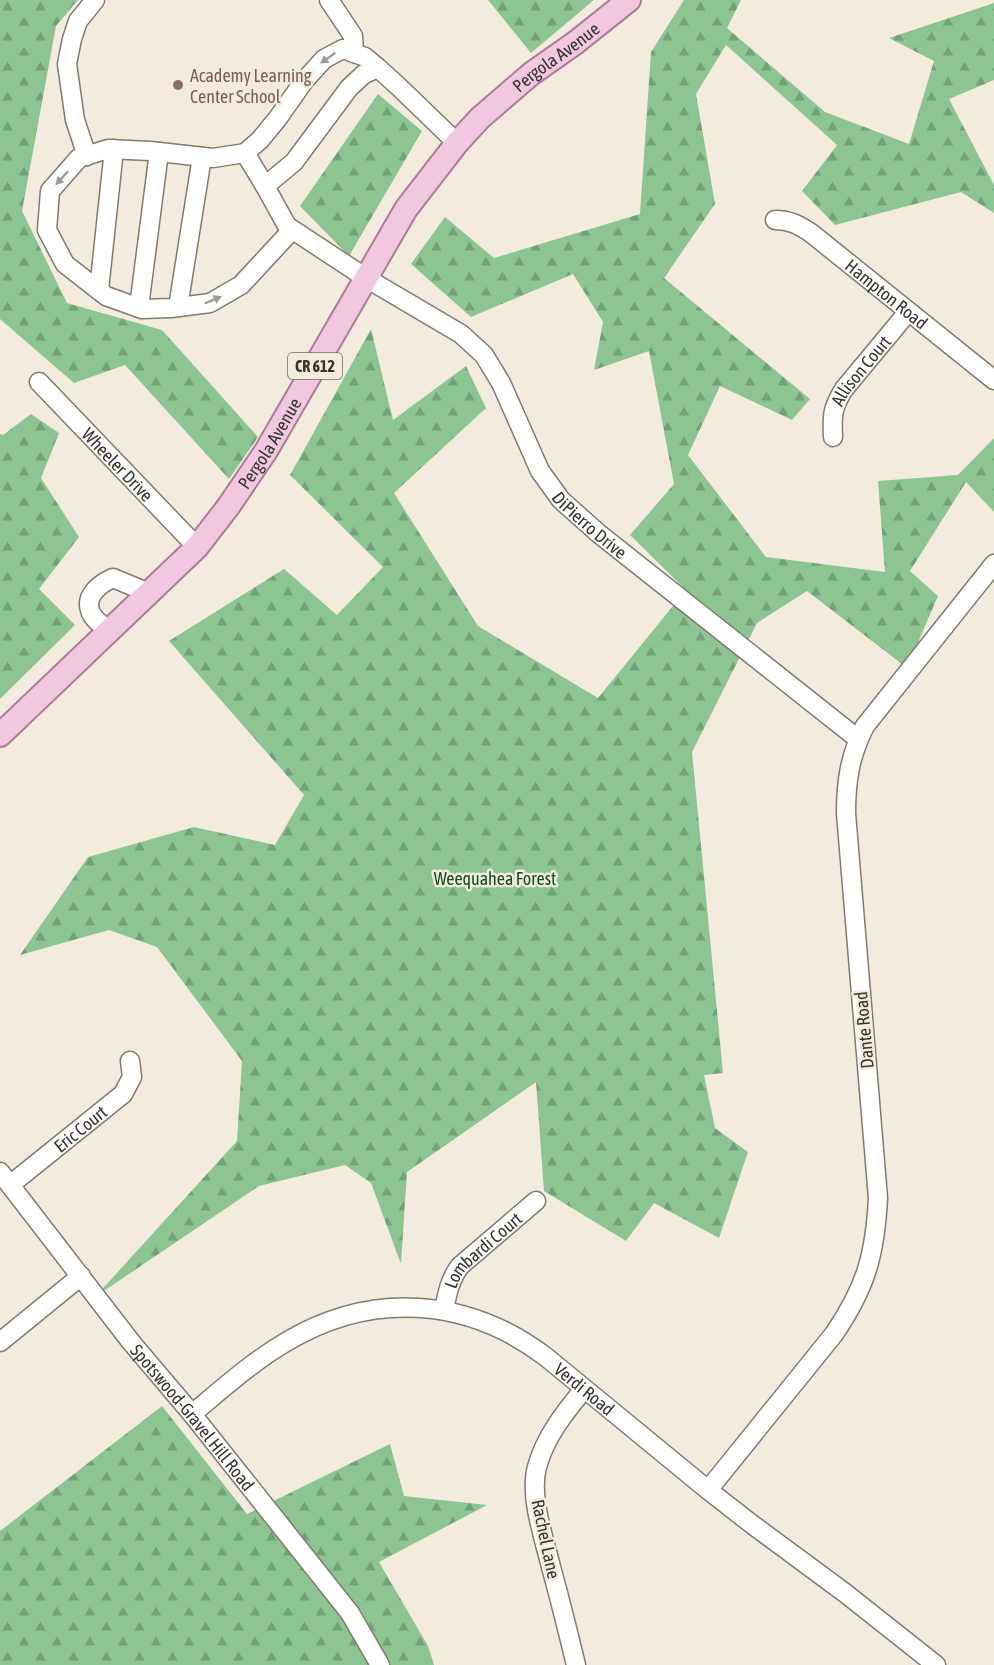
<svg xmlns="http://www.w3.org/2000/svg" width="994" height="1665" font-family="'Asap Condensed',sans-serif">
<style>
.forest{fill:url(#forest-firs)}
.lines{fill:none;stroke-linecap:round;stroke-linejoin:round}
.minor-casing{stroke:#817b6e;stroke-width:21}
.major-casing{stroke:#aa7d94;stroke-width:26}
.minor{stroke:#fff;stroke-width:18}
.major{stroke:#f1c8e0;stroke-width:22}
.oneway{fill:#9b9a97}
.education-dot{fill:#8d6e63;stroke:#f3ecde;stroke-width:2}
.labels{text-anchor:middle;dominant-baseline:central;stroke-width:5;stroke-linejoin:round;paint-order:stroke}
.shield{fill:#f3ecde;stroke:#6f6b64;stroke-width:1.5}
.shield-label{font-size:16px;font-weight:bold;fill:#37342f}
.street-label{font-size:18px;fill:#37342f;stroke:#f3ecde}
.education-label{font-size:18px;fill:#785e54;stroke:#f3ecde;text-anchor:start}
.park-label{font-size:18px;fill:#0e4d1e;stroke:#f3ecde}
</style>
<defs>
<pattern id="forest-firs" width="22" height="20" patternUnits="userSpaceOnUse" patternTransform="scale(1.5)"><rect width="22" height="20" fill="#8cc592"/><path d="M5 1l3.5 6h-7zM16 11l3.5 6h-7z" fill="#73a178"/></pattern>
</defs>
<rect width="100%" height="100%" fill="#f3ecde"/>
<path class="forest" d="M0,0H78L56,26L22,211L67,303L162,330L258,437L229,479L125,365L74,383L0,319Z
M488,0H594L531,53Z
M684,0H741L727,28L825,112L909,144L934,61L889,38L994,3V80L949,99L994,185V213L961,192L835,225L802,191L837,145L726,45L696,94L715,204L664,278L810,399L792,420L720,386L688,455L766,557L885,572L878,481L958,475L994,438V512L966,482L910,571L938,596L907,668L807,591L757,623L692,752L723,1073L704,1075L715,1128L748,1152L719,1238L654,1203L626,1241L544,1191L536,1082L407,1172L401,1264L371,1183L345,1165L259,1186L95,1297L237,1141L242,1061L157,947L109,930L20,955L88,857L194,827L275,845L304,795L169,641L284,569L337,615L383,567L290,475L371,329L393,420L466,366L486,408L394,493L478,626L598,698L686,590L630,535L674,484L649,351L594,370L603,322L573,274L471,317L411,264L445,217L494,258L640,214L651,52Z
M378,94L422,131L349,256L300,206Z
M31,414L59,433L41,478L79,537L39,589L75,625L0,699V434L3,435Z
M162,1406L247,1514L390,1444L404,1496L487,1505L379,1562L428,1646L434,1665H0V1531Z"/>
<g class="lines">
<g class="minor-casing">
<g id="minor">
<path d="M329,0L353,36L354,53"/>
<path id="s1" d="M457,143L399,87L378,68L364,74L349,88L294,162L265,186L287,226L366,278L461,334L484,355L501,383L540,471L561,500L598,533L858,739"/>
<path d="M245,153L265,186"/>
<path d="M87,156L75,120L67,64L72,39L78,21L95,0"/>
<path id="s2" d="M775,220C790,220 799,225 811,233L994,380"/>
<path d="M292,230L241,285L210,303L171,308L142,309L106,296L65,264L47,230L50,191L79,158L108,149L150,151L213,158L245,153L260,140L278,118L304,81L324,59L343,49L365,57L378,68"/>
<path d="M99,290L114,149"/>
<path d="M139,307L159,152"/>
<path d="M178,307L202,157"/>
<path id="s3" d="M39,382L197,547"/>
<path id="s4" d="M833,437C832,416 832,408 844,389L908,312"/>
<path d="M110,631C103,626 92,619 90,610C85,595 101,583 113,578L149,593"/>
<path id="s5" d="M0,1172L131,1342L192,1414L350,1613L380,1665"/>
<path id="s6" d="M10,1185L123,1094L132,1077L130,1061"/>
<path id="s7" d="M444,1310C447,1294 450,1279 460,1266L536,1201"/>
<path d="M0,1342L81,1276"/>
<path id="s8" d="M192,1414C222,1389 252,1362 286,1342C371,1291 467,1297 546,1357L708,1490L753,1525L845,1593L936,1665"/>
<path d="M708,1490L834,1334C866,1287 875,1255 878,1198L846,813C846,781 850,755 865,726L994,564"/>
<path d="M576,1665C568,1632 560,1599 551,1567C544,1538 529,1496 537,1467C545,1437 565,1412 584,1389"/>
</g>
</g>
<g class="major-casing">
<g id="major">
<path id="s9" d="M0,735L197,547L228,507L266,451L406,209L457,143L480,118L531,74L575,43L629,0"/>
</g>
</g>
<use href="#minor" class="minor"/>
<use href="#major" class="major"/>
</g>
<defs><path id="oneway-solid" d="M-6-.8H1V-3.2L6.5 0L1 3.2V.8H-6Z" transform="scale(1.5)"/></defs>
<g class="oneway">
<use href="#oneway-solid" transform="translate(328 58) rotate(145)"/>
<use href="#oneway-solid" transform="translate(62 178) rotate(132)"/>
<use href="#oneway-solid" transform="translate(213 300) rotate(-23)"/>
</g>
<circle class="education-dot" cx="178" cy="85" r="6"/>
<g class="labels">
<rect class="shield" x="288" y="353" width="54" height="26" rx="4.5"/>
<g class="shield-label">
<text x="315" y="366">CR 612</text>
</g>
<g class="street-label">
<text stroke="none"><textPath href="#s9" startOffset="885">Pergola Avenue</textPath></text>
<text stroke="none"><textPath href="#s2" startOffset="136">Hampton Road</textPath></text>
<text stroke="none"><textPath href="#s4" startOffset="75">Allison Court</textPath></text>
<text stroke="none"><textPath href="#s9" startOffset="399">Pergola Avenue</textPath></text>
<text stroke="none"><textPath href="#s3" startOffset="114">Wheeler Drive</textPath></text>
<text stroke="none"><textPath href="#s1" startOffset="759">DiPierro Drive</textPath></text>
<text transform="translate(864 1030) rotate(-95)">Dante Road</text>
<text stroke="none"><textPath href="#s6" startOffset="90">Eric Court</textPath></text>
<text stroke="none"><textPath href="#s7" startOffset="74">Lombardi Court</textPath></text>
<text stroke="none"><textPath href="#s8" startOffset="446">Verdi Road</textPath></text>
<text stroke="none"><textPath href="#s5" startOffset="312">Spotswood-Gravel Hill Road</textPath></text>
<text transform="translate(546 1539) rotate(78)">Rachel Lane</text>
</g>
<g class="education-label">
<text x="190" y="75">Academy Learning<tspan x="190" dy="21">Center School</tspan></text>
</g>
<g class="park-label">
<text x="495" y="878">Weequahea Forest</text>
</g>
</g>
</svg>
